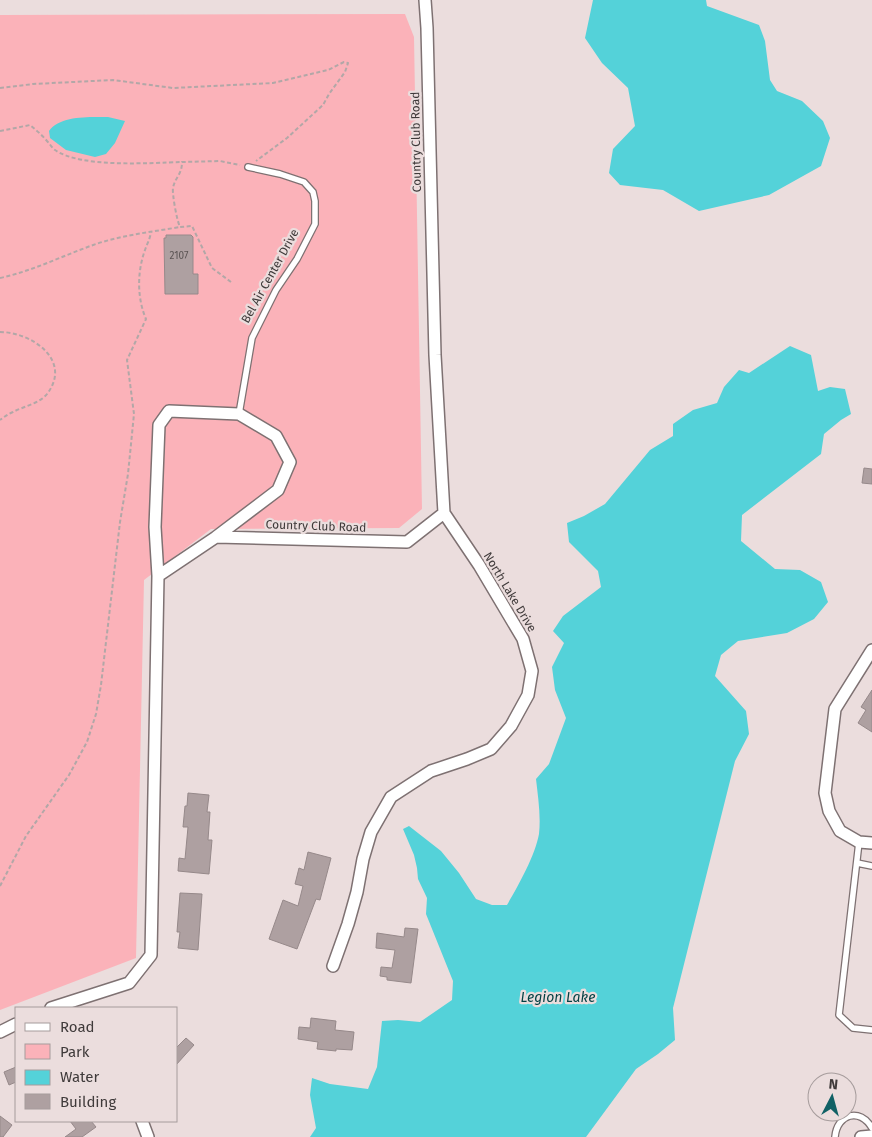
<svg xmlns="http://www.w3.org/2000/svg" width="872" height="1137" font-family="'Fira Sans',sans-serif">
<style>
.green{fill:#fbb2b9}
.water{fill:#54d2d9}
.building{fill:#aea0a1;stroke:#96898a}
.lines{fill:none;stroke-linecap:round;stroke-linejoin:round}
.lane-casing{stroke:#7e7172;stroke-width:8}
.street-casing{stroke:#7e7172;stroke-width:14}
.path{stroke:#b2a7a7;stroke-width:2;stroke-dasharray:4 2.5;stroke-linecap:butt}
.lane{stroke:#fff;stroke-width:5.5}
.street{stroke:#fff;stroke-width:11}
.labels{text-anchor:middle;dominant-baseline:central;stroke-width:4.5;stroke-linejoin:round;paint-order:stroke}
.number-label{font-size:10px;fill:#5b5454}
.street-label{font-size:12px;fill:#3f3a3a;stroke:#ebdddd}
.water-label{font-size:14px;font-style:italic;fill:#013f42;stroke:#ebdddd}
</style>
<rect width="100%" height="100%" fill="#ebdddd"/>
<path class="green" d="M405,14L414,37L422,509L399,528L211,529L144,580L136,958L0,1010V15Z"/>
<path class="water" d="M593,0H706L707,6L759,25L765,41L770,80L777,91L802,101L823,121L830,138L821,166L769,195L699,211L663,190L620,185L609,173L613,149L635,126L628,88L602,63L585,38Z
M108,117L125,121L115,143L106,154L95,157L66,150L50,138L49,131C60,115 91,117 108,117Z
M790,346L811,355L818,391L830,387L845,389L851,414L841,420L824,434L821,454L742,515L741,541L775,569L800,570L821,582L828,602L814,619L787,633L738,641L721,655L715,676L746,711L749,734L735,761L673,1008L675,1040L658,1054L636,1069L586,1137H310L316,1128L310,1095L312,1078L330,1084L368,1089L377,1067L382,1021L398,1020L420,1022L452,1000L453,981L426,914L427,898L418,879L417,868L414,855L403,829L409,826L441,851L459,873L476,899L492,905H507C518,886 535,856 539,834C541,816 538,797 536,779L549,764L566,718L555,690L552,667L564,643L553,631L563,616L601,587L598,571L569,542L567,523L584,516L605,504L650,450L673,436V424L693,410L717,403L724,387L739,370L749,373Z"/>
<path class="building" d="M166,235H191L193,237V274H198V294H165L164,238H166Z
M864,468L872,469V484L862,483Z
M872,690V732L858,723L866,710L861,707Z
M188,793L209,795L207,812H210L208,840H212L209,874L178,871L179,858L185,859L188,827H183L185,806H187Z
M308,852L331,858L320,900L316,899L297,949L269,939L283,900L298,906L303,886L295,884L299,868L304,870Z
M180,893L202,894L198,950L178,948L180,932H177Z
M405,928L418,929L411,983L387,980V977L380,976L381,967L392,968L395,950L376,948L377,933L404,937Z
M311,1018L336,1021L335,1030L354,1032L352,1050L336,1049V1051L317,1049L318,1042L298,1039L299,1027L310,1028Z
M186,1038L194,1045L176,1065V1048Z
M16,1067V1082L9,1085L4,1072Z
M0,1116L12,1125L3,1137H0Z
M70,1121H91L96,1127L82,1137H65L76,1129Z"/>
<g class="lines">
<g class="lane-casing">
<path id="lane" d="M239,414L252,338L276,290L297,259L315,224V201L313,192L304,182L280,174L248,167
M859,842L839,1015L853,1028L872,1030
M857,863L872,866
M835,1137C837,1114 860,1107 872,1128"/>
</g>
<g class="street-casing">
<path id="street" d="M425,0L427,28L435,355L444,513
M158,576L216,537L407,542L444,513
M872,650L835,709L825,793L829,811L840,831L859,842L872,843
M333,966L348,924L357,892L363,859L371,832L391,797L431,771L467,759L491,749L511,726L528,695L532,671L523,639L479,565L444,513
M51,1008L129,983L151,955L158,576L155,527L159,425L169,411L239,414L276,436L290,462L278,490L216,537
M0,1032L16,1024
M142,1121L148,1137
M861,1137L872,1136"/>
</g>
<path class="path" d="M0,88L33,84L113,80L173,88L273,83L328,70L344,62L348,63L345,72L329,94L323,105L287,138L256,161
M0,131L30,125C36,130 42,135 47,141C50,144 52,148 55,150C81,168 149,163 182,162
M0,278C33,271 64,255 96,244C123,235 151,232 180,227
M231,282L212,268L192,226L180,227C177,221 172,194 173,188C175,177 182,175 182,162L220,161L240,165
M0,332C31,332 73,360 47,394C39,404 24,406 13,412C8,414 4,417 0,420
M0,886L26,836L69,775L87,742L96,714L101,685L120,522L128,474L134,414L127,360L146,319C137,298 137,272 145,250C147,244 150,239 151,232"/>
<use href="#lane" class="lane"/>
<use href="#street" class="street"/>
</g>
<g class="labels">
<g class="number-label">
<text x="179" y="256">2107</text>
</g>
<g class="street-label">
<text transform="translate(416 142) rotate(-91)">Country Club Road</text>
<text transform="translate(270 276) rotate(-61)">Bel Air Center Drive</text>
<text transform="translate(316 526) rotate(2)">Country Club Road</text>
<text transform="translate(510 592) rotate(59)">North Lake Drive</text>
</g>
<g class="water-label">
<text x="558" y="997">Legion Lake</text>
</g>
</g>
<rect x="15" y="1007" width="162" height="115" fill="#ebdddd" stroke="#a69c9c"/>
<rect x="25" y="1023" width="25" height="8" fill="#ffffff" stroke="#a69c9c"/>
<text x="60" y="1032" font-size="15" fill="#3f3a3a">Road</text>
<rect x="25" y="1044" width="25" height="15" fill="#fbb2b9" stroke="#a69c9c"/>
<text x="60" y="1057" font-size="15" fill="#3f3a3a">Park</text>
<rect x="25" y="1070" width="25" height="15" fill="#54d2d9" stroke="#a69c9c"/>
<text x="60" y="1082" font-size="15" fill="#3f3a3a">Water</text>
<rect x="25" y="1094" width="25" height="15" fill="#aea0a1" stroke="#a69c9c"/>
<text x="60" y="1107" font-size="15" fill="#3f3a3a">Building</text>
<g transform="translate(832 1097) rotate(6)"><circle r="24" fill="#ebdddd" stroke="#a69c9c"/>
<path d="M0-4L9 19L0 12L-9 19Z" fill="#106165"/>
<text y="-8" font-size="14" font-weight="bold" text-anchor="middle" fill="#3f3a3a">N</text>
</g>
</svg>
